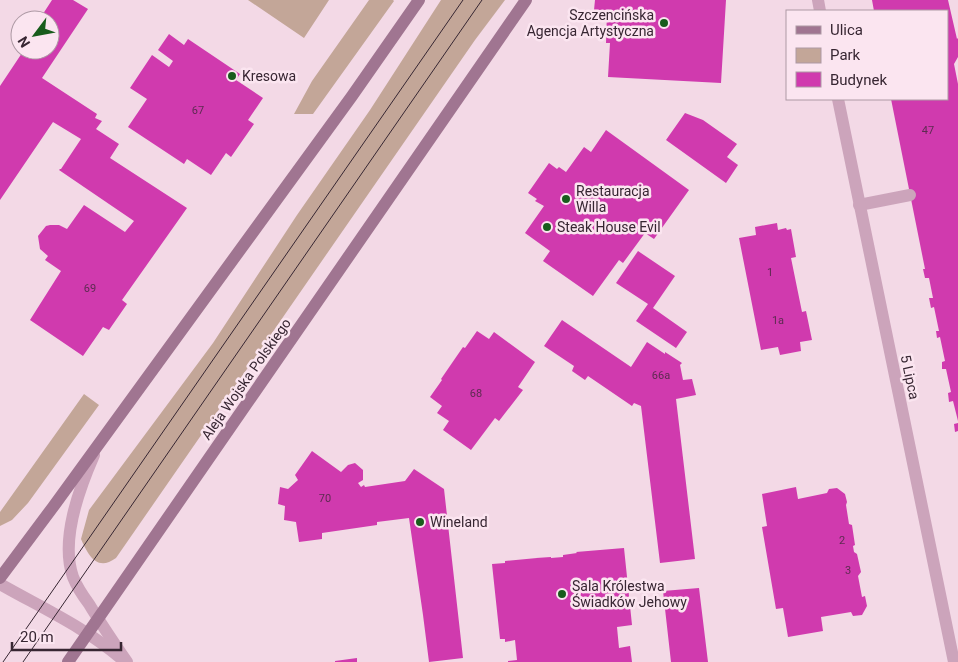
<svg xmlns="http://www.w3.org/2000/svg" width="958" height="662" font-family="Roboto,sans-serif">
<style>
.green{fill:#c3a698}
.building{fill:#d03aae}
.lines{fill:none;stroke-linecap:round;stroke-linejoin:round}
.service{stroke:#cca4bb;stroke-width:12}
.minor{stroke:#cca4bb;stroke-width:12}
.tertiary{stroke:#cca4bb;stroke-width:12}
.secondary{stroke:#a07591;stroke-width:12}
.tram{stroke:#372632;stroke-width:1}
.poi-dot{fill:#185c1c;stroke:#fbe5f0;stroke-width:2}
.labels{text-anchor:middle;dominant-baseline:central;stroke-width:5;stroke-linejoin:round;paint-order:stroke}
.number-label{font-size:11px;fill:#5d2b51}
.poi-label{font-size:14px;fill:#372632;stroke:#fbe5f0;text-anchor:start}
.street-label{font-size:14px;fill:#372632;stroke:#fbe5f0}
</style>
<rect width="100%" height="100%" fill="#f3d9e6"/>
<path class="green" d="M248,0H329L304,38Z
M369,0H393L394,1L313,114H294L312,81Z
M441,0H505L475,40L116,558C97,572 88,555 81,539L89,510L213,343L297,215L370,110Z
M84,394L99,405L28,503L12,520L0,526V512Z"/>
<path class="building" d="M52,0H73L88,9L42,78L97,114L95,118L102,121L96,129L119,144L110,158L187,208L122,300L127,304L109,330L103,327L83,356L30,320L61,271L45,260L48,256L40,249L38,236L46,226L50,225H59L67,229L84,205L125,232L134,221L59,170L60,169H61L81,139L53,122L0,200V86L24,50H50V20H39Z
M595,0H726L721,83L608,77L610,43H606L607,11L594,10Z
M872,0H948L957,39L958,38V57L954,64L958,84V421L953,401L949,402L948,393L951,392L946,369H942V362L945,361L940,337L937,338L936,331H939L934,307L931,308L929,298H933L929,278H925L923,269H925L891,99H947V11H874Z
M169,34L184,45L188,39L240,74L236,80L263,98L248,120L254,124L231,157L226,153L211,175L187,159L184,164L128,127L147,99L130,88L152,55L169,67L173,61L158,50Z
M685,113L703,120L737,144L727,157L738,165L726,183L666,140Z
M606,130L689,190L654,239L645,233L623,263L619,260L593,296L543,261L550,251L525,233L544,206L535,201L537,199L528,193L549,163L557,169L559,167L566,172L584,147L591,152Z
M777,223L778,230L786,228L787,230L791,229L796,257L791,258L802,312L806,311L812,340L800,342L801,351L780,355L778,347L761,350L739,238L756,235L755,227Z
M638,251L675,276L653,308L687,332L676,348L636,321L648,304L616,283Z
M562,320L631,367L647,342L665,354V352L682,363L680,365L683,380L692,379L696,395L676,399L695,559L660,563L641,406L634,403L632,406L588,376L585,380L572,371L574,366L544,346Z
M477,331L489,339L494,332L535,362L518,387L523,390L499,421L495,418L471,450L443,430L449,421L437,413L442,406L430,397L442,380L441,379L463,347L465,348Z
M958,423V431L955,432L954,424Z
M312,451L341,472L348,465L355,463L363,470V480L358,483L361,487L364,485L365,487L405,481L414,469L444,489L463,658L429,662L423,615L409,518L377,522V525L322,533V539L299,542L296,522L284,520L285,506L278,504L280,487L288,489L298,480L295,475Z
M796,487L798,499L827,493L829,489L837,488L845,494L847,502L846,505L849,524L852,525L855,545L853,546L854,552L857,554L861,572L858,576L862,597L865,596L867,606L862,615L853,616L851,612L821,617L823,631L788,637L783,608L776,609L762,527L767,526L762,494Z
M624,548L632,625L617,627L619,648L630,646L632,662H508V661L517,660L515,640L505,642V639H500L492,564L505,563V561L537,558H536L551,557V558L563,557V555L577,553L576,552Z
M699,588L708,662H671L663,591Z
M357,658V662H335V661Z"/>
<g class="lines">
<path class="service" d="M859,205L910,195"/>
<path class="minor" d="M818,0L820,11
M838,99L954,662
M0,584C42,608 89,629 125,662"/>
<path class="tertiary" d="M94,455C79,489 60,540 73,577C77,587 83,596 89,604C101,624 114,643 127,662"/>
<path class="secondary" d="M0,578L53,507L352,96L419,0
M68,662L526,0"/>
<path class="tram" d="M3,662L463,0
M23,662L482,0"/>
</g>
<g class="poi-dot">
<circle cx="664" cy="23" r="5"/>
<circle cx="232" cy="76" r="5"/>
<circle cx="566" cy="199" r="5"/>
<circle cx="547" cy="227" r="5"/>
<circle cx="420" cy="522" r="5"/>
<circle cx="562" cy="594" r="5"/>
</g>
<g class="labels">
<g class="number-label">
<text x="198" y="110">67</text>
<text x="928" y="130">47</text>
<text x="770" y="272">1</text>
<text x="90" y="288">69</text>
<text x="778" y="320">1a</text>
<text x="661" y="375">66a</text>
<text x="476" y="393">68</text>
<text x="325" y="498">70</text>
<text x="842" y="540">2</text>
<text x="848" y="570">3</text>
</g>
<g class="poi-label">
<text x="654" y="15" text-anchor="end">Szczencińska<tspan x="654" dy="16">Agencja Artystyczna</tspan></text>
<text x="242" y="76">Kresowa</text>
<text x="576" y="191">Restauracja<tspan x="576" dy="16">Willa</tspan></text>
<text x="557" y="227">Steak House Evil</text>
<text x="430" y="522">Wineland</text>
<text x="572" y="586">Sala Królestwa<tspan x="572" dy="16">Świadków Jehowy</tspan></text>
</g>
<g class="street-label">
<text transform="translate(910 377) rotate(78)">5 Lipca</text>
<text transform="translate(246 379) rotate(-55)">Aleja Wojska Polskiego</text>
</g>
</g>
<rect x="786" y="10" width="162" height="90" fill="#fbe5f0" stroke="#ad99a4"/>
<rect x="796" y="26" width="25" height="8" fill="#a07591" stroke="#ad99a4"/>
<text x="830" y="35" font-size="15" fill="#372632">Ulica</text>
<rect x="796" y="48" width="25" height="15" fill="#c3a698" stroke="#ad99a4"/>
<text x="830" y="60" font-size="15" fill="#372632">Park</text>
<rect x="796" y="72" width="25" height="15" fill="#d03aae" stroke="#ad99a4"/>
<text x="830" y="85" font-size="15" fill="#372632">Budynek</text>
<g transform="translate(35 35) rotate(238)"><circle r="24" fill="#fbe5f0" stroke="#ad99a4"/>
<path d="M0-4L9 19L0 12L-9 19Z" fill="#185c1c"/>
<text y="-8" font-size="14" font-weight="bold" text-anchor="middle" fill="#372632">N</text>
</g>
<path d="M12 642v8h109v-8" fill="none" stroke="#372632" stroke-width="2.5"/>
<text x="20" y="642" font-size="15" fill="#372632" stroke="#fbe5f0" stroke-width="4" paint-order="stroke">20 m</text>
</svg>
